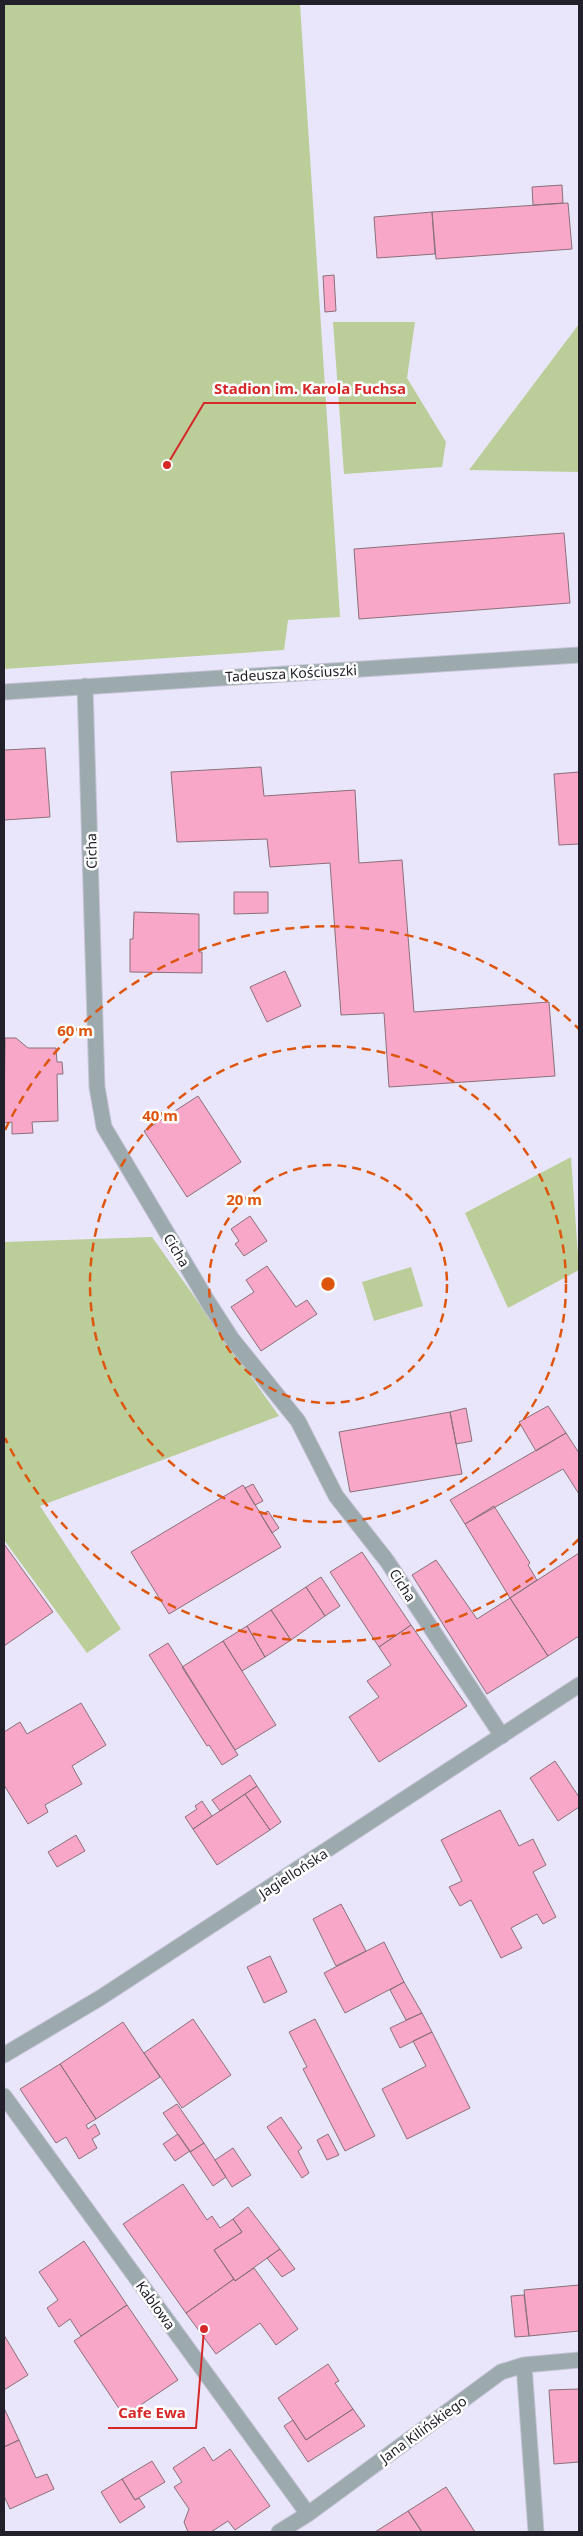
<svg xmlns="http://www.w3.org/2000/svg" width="583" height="2536" font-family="'Noto Sans',sans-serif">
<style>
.green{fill:#bbcd99}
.building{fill:#f8a7c8;stroke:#8a7079}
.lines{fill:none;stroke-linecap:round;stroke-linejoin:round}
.minor-casing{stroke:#c5c3d6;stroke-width:17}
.minor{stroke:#9caaad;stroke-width:15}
.ring{fill:none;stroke:#de560e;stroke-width:2.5;stroke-dasharray:9 6}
.labels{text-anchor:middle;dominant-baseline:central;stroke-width:5;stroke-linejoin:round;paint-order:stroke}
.street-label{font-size:14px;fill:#22212b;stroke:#fff}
.centre{fill:#de560e;stroke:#fff;stroke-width:2.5}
.ring-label{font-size:15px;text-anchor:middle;font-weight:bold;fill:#de560e;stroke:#fff;stroke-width:5;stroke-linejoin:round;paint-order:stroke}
.leader{fill:none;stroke:#d62828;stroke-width:2}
.callout-dot{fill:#d62828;stroke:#fff;stroke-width:2}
.callout-label{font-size:15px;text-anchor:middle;font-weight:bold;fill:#d62828;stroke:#fff;stroke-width:5;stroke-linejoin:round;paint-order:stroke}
</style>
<rect width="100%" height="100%" fill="#e9e6fb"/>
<path class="green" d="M4,4H300L340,617L288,620L284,650L4,669Z
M333,322H415L407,378L446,442L442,467L344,474Z
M579,324V472L469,470Z
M571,1157L579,1270L508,1308L465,1213Z
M152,1237L279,1416L40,1506L121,1629L87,1653L4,1540V1242Z
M411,1267L423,1306L374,1321L362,1282Z"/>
<path class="building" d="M562,185L563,203L533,205L532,187Z
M568,203L572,249L436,259L432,212Z
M432,212L435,254L377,258L374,217Z
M334,275L336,311L325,312L323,276Z
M564,533L570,603L359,619L354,549Z
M45,748L50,817L4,820V750Z
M261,767L264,796L355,790L359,863L402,860L414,1012L549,1002L555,1076L389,1087L384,1013L341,1015L330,863L270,867L267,839L177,842L171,772Z
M579,772V844L559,845L554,774Z
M234,892H268V913L234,914Z
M134,912L199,914V952H202V973L130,972V939H133Z
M285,971L301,1006L267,1022L250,987Z
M5,1038H16L28,1048H56L57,1062H62L63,1074H57L58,1121L32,1122L33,1133L12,1134V1122L4,1123Z
M198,1096L241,1162L187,1197L144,1131Z
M250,1216L267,1241L244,1256L235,1244L239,1241L231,1229Z
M267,1266L296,1307L307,1300L317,1314L261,1351L231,1307L254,1292L246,1280Z
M548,1406L566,1433L536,1451L519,1422Z
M466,1408L472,1441L456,1444L450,1412Z
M450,1412L462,1474L350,1492L339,1432Z
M566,1433L579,1453V1494L563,1469L465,1524L450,1500Z
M253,1484L263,1501L255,1505L245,1488Z
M243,1485L281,1547L169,1614L131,1552Z
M494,1506L530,1563L528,1565L537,1580L510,1598L465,1524Z
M268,1511L279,1528L272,1533L261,1515Z
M4,1544L53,1612L4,1646Z
M362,1552L411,1625L379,1647L330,1572Z
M579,1553V1636L548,1656L510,1598Z
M436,1560L477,1619L510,1598L548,1656L487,1694L412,1575Z
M321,1577L340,1606L325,1616L306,1587Z
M306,1587L325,1616L291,1640L271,1610Z
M271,1610L291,1640L265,1657L247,1626Z
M411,1625L467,1706L379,1762L349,1717L379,1697L367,1681L391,1665L379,1647Z
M247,1626L265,1657L242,1671L223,1641Z
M223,1641L276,1725L235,1750L182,1667Z
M168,1643L238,1755L222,1765L209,1745L207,1746L149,1655Z
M81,1703L106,1745L72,1766L82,1784L45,1805L48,1812L28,1824L4,1785V1732L20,1722L27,1734Z
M555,1761L579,1797V1807L558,1821L530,1778Z
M250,1775L257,1786L220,1811L212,1800Z
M257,1786L281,1822L270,1830L245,1794Z
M245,1794L270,1830L217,1865L193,1829Z
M202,1801L212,1816L193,1829L185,1817L197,1809L195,1806Z
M500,1810L519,1846L533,1839L546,1865L533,1872L556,1917L543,1924L537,1914L511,1928L522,1948L501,1958L471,1900L460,1906L449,1887L462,1881L441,1840Z
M76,1835L85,1851L57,1867L48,1852Z
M341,1904L366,1951L336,1966L313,1919Z
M384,1942L404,1982L345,2013L324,1973Z
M270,1956L287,1992L264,2003L247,1967Z
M404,1982L422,2013L406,2020L390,1990Z
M422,2013L432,2032L400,2048L390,2028Z
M193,2019L231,2075L182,2108L144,2053Z
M315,2019L375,2136L345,2151L303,2069L307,2067L289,2032Z
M123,2022L160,2077L96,2119L60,2064Z
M432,2032L470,2108L407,2139L382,2089L426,2066L413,2041Z
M60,2064L96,2119L86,2125L88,2129L95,2124L100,2134L92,2139L97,2148L79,2159L66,2137L56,2143L20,2089Z
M177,2104L204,2143L190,2152L163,2113Z
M281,2117L302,2148L298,2151L309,2173L302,2178L267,2127Z
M178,2134L190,2151L175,2161L163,2144Z
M328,2134L339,2155L327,2160L317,2140Z
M204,2143L226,2177L213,2186L190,2152Z
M233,2148L251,2175L232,2187L215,2160Z
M183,2184L207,2220L212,2216L220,2228L233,2219L242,2232L214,2250L234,2279L186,2313L123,2224Z
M248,2207L280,2249L235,2281L214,2250L242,2232L233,2219Z
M84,2241L127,2305L81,2336L70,2319L59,2327L47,2308L58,2300L39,2272Z
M280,2249L295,2269L282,2277L267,2258Z
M254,2268L298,2329L276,2345L260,2323L216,2354L186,2313L234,2279L235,2281Z
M579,2285V2331L529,2336L524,2290Z
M524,2295L529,2336L515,2337L511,2296Z
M127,2305L178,2380L124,2416L74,2341Z
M4,2335L28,2375L4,2390Z
M328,2364L339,2381L335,2383L353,2409L306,2440L278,2398Z
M579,2389V2462L554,2464L549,2390Z
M4,2408L19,2440L4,2447Z
M353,2409L365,2426L308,2462L284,2426L293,2420L306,2440Z
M19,2440L36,2478L47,2474L54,2489L10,2509L4,2496V2447Z
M204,2447L213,2461L230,2449L270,2506L235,2530L228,2521L211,2532H188L184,2522L189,2509L174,2487L182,2482L173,2468Z
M152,2461L165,2482L135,2500L122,2479Z
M122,2479L135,2500L139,2498L145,2507L120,2523L101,2492Z
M446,2487L475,2532H422L408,2511Z
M408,2511L422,2532H375Z"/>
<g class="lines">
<g class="minor-casing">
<path id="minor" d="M85,686L97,1087L104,1127L208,1302L232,1339L298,1421L336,1496L387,1561L502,1736
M4,692L579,655
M4,2055L100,1998L579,1685
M4,2096L308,2514
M524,2365L536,2532
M279,2532L308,2514L501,2372L524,2365L579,2360"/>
</g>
<use href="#minor" class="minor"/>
</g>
<g class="ring">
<circle cx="328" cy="1284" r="119"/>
<circle cx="328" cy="1284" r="238"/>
<path d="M579 1539A358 358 0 0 1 5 1438M5 1130A358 358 0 0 1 579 1029"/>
</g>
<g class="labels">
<g class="street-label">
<text transform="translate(291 673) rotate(-3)">Tadeusza Kościuszki</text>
<text transform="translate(91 851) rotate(-91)">Cicha</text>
<text transform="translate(177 1250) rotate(59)">Cicha</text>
<text transform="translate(403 1585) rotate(57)">Cicha</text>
<text transform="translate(293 1873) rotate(-33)">Jagiellońska</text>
<text transform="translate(156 2305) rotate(54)">Kablowa</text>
<text transform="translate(423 2429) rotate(-36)">Jana Kilińskiego</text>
</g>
</g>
<circle cx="328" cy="1284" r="8" class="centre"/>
<g class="ring-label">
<text x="75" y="1036">60 m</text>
<text x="160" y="1121">40 m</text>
<text x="244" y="1205">20 m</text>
</g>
<path class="leader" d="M167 465L204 403H416M204 2329L196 2428H108"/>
<g class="callout-dot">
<circle cx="167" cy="465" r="5"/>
<circle cx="204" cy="2329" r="5"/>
</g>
<g class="callout-label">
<text x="310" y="394">Stadion im. Karola Fuchsa</text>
<text x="152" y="2418">Cafe Ewa</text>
</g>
<rect width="583" height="2536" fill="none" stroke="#22212b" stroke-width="10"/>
</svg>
